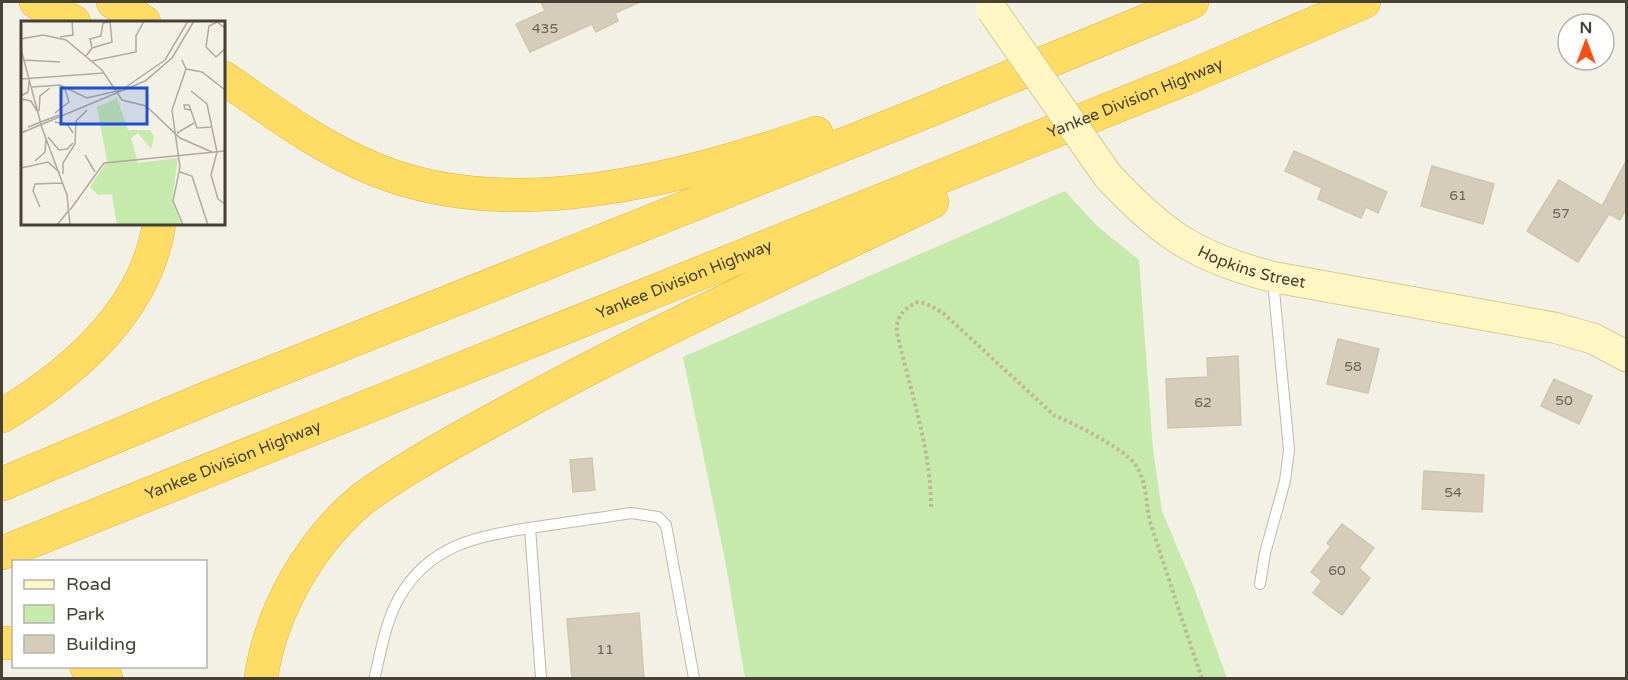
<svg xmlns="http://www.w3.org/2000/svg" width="1628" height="680" font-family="'Varela Round',sans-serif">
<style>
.green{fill:#c6e9ac}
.building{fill:#d5cdba;stroke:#d0c6ad;stroke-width:1.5}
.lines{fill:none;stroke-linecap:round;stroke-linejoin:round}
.service-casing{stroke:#bfb9a7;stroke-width:12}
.secondary-casing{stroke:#d5cb93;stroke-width:32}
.motorway-casing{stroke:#e3b52f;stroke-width:34}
.path{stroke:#c1b798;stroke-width:4;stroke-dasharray:3 3;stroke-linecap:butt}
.service{stroke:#fff;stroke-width:10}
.secondary{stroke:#fff7c3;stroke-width:30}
.motorway{stroke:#ffdd64;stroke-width:33}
.secondary-bridge-casing{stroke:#d5cb93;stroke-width:32;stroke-linecap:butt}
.secondary-bridge{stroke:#fff7c3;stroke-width:30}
.labels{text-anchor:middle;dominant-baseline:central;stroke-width:5;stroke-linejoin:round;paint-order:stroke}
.number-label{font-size:14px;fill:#6a6456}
.street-label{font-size:16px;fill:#464134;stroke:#fff}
.inset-road{fill:none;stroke:#aeaa9e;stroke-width:1.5}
.view{fill:#1d4ed8;fill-opacity:0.15;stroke:#1d4ed8;stroke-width:3}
.inset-edge{fill:none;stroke:#464134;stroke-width:3}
</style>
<rect width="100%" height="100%" fill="#f3f0e5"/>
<path class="green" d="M1065,191L1097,226L1139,260L1153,450L1162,511L1193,585L1227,678H745L726,565L683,357Z"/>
<path class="building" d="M541,2H640L615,13L618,21L596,32L592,24L530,52L516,24L545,11Z
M1294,151L1387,192L1378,213L1366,207L1361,218L1318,199L1322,188L1285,171Z
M1626,161V209L1620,220L1609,214L1578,262L1527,231L1559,180L1602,206Z
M1432,166L1494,184L1483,224L1421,206Z
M1338,339L1379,349L1368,393L1327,384Z
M1238,356L1241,425L1168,428L1166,379L1208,377L1207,358Z
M1554,379L1592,396L1579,424L1541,406Z
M592,458L595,490L573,492L570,460Z
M1424,471L1484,475L1482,512L1422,509Z
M1342,524L1374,548L1359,568L1370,578L1342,615L1313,593L1322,581L1311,572L1331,546L1327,543Z
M639,613L644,678H572L567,619Z"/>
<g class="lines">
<g class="service-casing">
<path id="service" d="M530,528L541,678
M1260,584L1265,553L1285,481L1289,450L1273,280
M375,676C381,650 386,621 399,598C430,543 480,536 536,527C568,522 600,518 631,513L658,517L666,525L694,678"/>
</g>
<g class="secondary-casing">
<g id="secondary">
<path id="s1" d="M1108,176C1162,234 1195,257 1273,277L1556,328L1594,339L1626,356"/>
</g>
</g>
<g class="motorway-casing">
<g id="motorway">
<path d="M36,2L74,22"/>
<path d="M113,2L144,22"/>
<path d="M224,78C272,111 319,147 374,169C511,226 682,178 816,133"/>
<path d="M2,416C73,373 146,311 159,224"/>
<path d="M2,484L205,399L925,112L1192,2"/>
<path id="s2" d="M2,553L1187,78L1364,2"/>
<path d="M2,643H14"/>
<path d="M86,666L106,678"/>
<path d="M261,678C271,611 309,544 361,500C378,487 396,476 414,465C448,444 482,426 517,407C652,333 793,269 932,202"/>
</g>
</g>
<path class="path" d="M931,507C931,448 910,390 897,333C895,317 904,308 918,302L927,304L943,313L1055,416C1072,422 1124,449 1134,463C1148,480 1145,505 1151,525C1168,576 1184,627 1202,678"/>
<use href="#service" class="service"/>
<use href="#secondary" class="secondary"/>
<use href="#motorway" class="motorway"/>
<g class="secondary-bridge-casing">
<path id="secondary-bridge" d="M992,10L1108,176"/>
</g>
<use href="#secondary-bridge" class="secondary-bridge"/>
</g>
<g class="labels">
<g class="number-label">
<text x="545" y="28">435</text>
<text x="1458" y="195">61</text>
<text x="1561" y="213">57</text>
<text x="1353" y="366">58</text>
<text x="1564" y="400">50</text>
<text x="1203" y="402">62</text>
<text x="1453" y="492">54</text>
<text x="1337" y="570">60</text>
<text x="605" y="649">11</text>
</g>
<g class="street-label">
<text stroke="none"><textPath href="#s2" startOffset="1221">Yankee Division Highway</textPath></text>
<text stroke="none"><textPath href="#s1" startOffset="174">Hopkins Street</textPath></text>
<text stroke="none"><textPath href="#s2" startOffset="735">Yankee Division Highway</textPath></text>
<text stroke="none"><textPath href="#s2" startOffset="249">Yankee Division Highway</textPath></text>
</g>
</g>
<g transform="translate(21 21)">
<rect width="204" height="204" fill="#f3f0e5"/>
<path d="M96,77L107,109H129L133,115L130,128L117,112L110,117L117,142L157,137L151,179L160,204H96L91,173L77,174L69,166L86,140L76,86Z" fill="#c6e9ac"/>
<path class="inset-road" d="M204,7L196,1L188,5L185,26L195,36L204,28M39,16L52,14L51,0M0,18L22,14L45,19L81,49L101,79L125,85L159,117L191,131M0,28L21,107L46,174L49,204M65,35L71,27L69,18L80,15L82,2L89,1L91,21L71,27M3,39L39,41M161,39L165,48L151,89L159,146L152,180L162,204M71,40L115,31V15L123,0M165,48L181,51L204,69M0,58L83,52M11,66L39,64L66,77L100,69M102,68L144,39L167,0M170,70L186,83L196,131L190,154L197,178L204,183M0,75L7,71L8,60M0,78L10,80L16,90M170,89L164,88L163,84H168L176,107L190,106M18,90L19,75L29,67M34,92L48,81L44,68M34,101L47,104L52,112M7,106L38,94M0,112L124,60L151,37L173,0M156,112L173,102M27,116L38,129L46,128L52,122M64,134L74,151M14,140L24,131L25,118M0,147L27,141L39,152M159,151L171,155L187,204M42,153V142L54,123L55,100L66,89M19,186L12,170L14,163L41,162M49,189L83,142L204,130M36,204L48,189"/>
<path class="view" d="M40,67H126V103H40Z"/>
<rect width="204" height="204" class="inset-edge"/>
</g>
<rect width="1628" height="680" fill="none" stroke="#464134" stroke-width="6"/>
<rect x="12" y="560" width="195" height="108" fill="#ffffff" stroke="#b5b3ae" stroke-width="1.5"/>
<rect x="24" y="580" width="30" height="9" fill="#fff7c3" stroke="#b5b3ae" stroke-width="1.5"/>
<text x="66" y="590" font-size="18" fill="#464134">Road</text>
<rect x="24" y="605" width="30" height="18" fill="#c6e9ac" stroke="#b5b3ae" stroke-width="1.5"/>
<text x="66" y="620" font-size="18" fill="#464134">Park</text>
<rect x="24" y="635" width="30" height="18" fill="#d5cdba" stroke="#b5b3ae" stroke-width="1.5"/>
<text x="66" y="650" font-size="18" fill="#464134">Building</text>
<g transform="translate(1586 42)"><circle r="28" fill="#ffffff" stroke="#b5b3ae" stroke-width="1.5"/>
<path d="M0-4.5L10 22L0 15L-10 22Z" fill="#ff4f10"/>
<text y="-9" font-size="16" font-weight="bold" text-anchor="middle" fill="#464134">N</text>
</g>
</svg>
